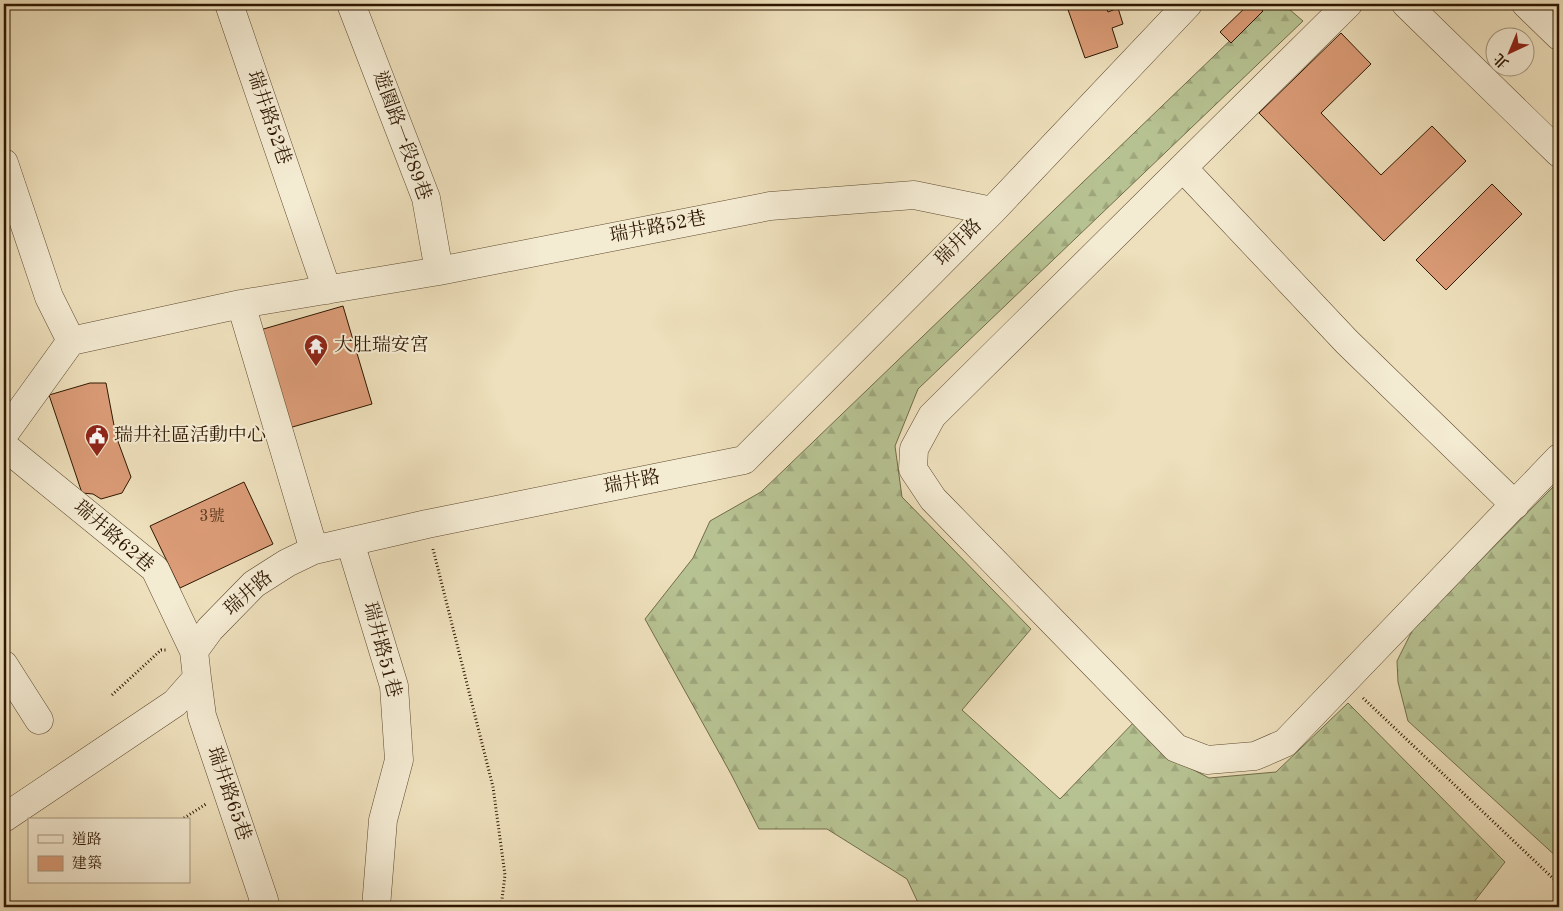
<svg xmlns="http://www.w3.org/2000/svg" width="1563" height="911" font-family="'Old Standard TT','Noto Serif TC',serif">
<style>
.forest{fill:url(#forest-firs);stroke:#726c49}
.building{fill:#db9c77;stroke:#2e1700}
.lines{fill:none;stroke-linecap:round;stroke-linejoin:round}
.minor-casing{stroke:#5e492f;stroke-width:29}
.path{stroke:#2e1700;stroke-width:3;stroke-dasharray:1 2.5;stroke-linecap:butt}
.minor{stroke:#f4ebd3;stroke-width:28}
.labels{text-anchor:middle;dominant-baseline:central;stroke-width:4;stroke-linejoin:round;paint-order:stroke}
.number-label{font-size:16px;fill:#59381e}
.street-label{font-size:19px;fill:#2e1700;stroke:#f4ebd3}
.poi-label{font-size:19px;fill:#2e1700;stroke:#f4ebd3;text-anchor:start}
</style>
<defs>
<pattern id="forest-firs" width="22" height="20" patternUnits="userSpaceOnUse" patternTransform="scale(1.25)"><rect width="22" height="20" fill="#b7c292"/><path d="M5 1l3.5 6h-7zM16 11l3.5 6h-7z" fill="#9ea67c"/></pattern>
</defs>
<rect width="100%" height="100%" fill="#eee0bc"/>
<filter id="stains"><feTurbulence type="fractalNoise" baseFrequency=".004" numOctaves="4"/><feColorMatrix values="0 0 0 0 .2 0 0 0 0 .09 0 0 0 0 .02 0 0 0 .5 -.17"/></filter>
<radialGradient id="worn" r=".72"><stop offset=".6" stop-color="#630" stop-opacity="0"/><stop offset="1" stop-color="#630" stop-opacity=".3"/></radialGradient>
<path class="forest" d="M1268,4H1283L1303,21L918,389L895,446L902,497L1031,629L962,710L1060,799L1137,719L1171,758L1209,778L1276,772L1348,703L1505,862L1470,907H920L907,879L827,829H759L731,774L645,619L693,558L710,521L761,492Z
M1559,481V859L1408,721L1398,682L1397,661L1414,627Z"/>
<path class="building" d="M1066,4H1105L1108,12L1118,8L1123,24L1112,28L1118,47L1085,58Z
M1249,4H1255L1263,11L1231,43L1220,32Z
M1341,33L1371,64L1321,113L1381,175L1432,126L1466,161L1384,241L1259,113Z
M1492,184L1522,214L1446,290L1416,260Z
M343,306L372,404L289,428L260,330Z
M90,383H106L116,436L131,477L122,493L101,499L93,494L82,493L49,395Z
M244,482L273,544L180,588L150,526Z"/>
<g class="lines">
<g class="minor-casing">
<path id="minor" d="M229,4L327,290
M351,4L426,198L439,271
M1348,4L932,416L914,449L913,469L933,499L1176,748L1207,760L1255,756L1285,743L1559,458
M1406,4L1559,153
M1526,4L1559,36
M4,163L49,297L71,341
M1183,168L1347,342L1515,505
M241,304L314,550
M71,341L241,304L439,271L770,206L914,195L992,211
M4,434L71,341
M4,446L155,569L194,651
M350,542L394,686L399,760L383,820L376,907
M4,665L39,720
M197,678L202,716L264,900L261,907
M4,818L175,703L197,678L194,651L210,629L254,584L287,563L314,550L427,524L744,460L992,211L1188,4"/>
</g>
<path class="path" d="M433,549L493,787L505,875L501,907
M112,695L161,650H166
M1363,698L1559,884
M181,820L206,804"/>
<use href="#minor" class="minor"/>
</g>
<defs>
<g id="temple-pin" transform="scale(1.25)"><path d="M0 17L-7.5 6A9.5 9.5 0 1 1 7.5 6Z" fill="#8f2418" stroke="#f4ebd3"/><path d="M0-6L5-2H3V0L6.5 2.5H4V6H1.5V3h-3V6H-4V2.5H-6.5L-3 0V-2H-5Z" fill="#fff"/></g>
<g id="civic-pin" transform="scale(1.25)"><path d="M0 17L-7.5 6A9.5 9.5 0 1 1 7.5 6Z" fill="#8f2418" stroke="#f4ebd3"/><path d="M-.6-6.5H3V-4.5H.6V-3L4-1V1h2V6H-6V1h2V-1L-.6-3ZM-1.2 2.5V6h2.4V2.5Z" fill="#fff"/></g>
</defs>
<g fill-rule="evenodd">
<use href="#temple-pin" x="316" y="346"/>
<use href="#civic-pin" x="97" y="436"/>
</g>
<g class="labels">
<g class="number-label">
<text x="212" y="517">3號</text>
</g>
<g class="street-label">
<text transform="translate(268 118) rotate(71)">瑞井路52巷</text>
<text transform="translate(401 136) rotate(70)">遊園路一段89巷</text>
<text transform="translate(658 228) rotate(-11)">瑞井路52巷</text>
<text transform="translate(959 243) rotate(-45)">瑞井路</text>
<text transform="translate(632 483) rotate(-11)">瑞井路</text>
<text transform="translate(113 537) rotate(41)">瑞井路62巷</text>
<text transform="translate(249 594) rotate(-41)">瑞井路</text>
<text transform="translate(381 650) rotate(75)">瑞井路51巷</text>
<text transform="translate(228 794) rotate(71)">瑞井路65巷</text>
</g>
<g class="poi-label">
<text x="334" y="346">大肚瑞安宮</text>
<text x="114" y="436">瑞井社區活動中心</text>
</g>
</g>
<rect width="1563" height="911" fill="none" stroke="#eee0bc" stroke-width="20"/>
<rect x="5" y="5" width="1553" height="901" fill="none" stroke="#2e1700" stroke-width="2.5"/>
<rect x="10" y="10" width="1543" height="891" fill="none" stroke="#2e1700"/>
<rect x="28" y="818" width="162" height="65" fill="#f4ebd3" stroke="#a5967f"/>
<rect x="38" y="835" width="25" height="8" fill="#f4ebd3" stroke="#a5967f"/>
<text x="72" y="844" font-size="15" fill="#2e1700">道路</text>
<rect x="38" y="856" width="25" height="15" fill="#db9c77" stroke="#a5967f"/>
<text x="72" y="868" font-size="15" fill="#2e1700">建築</text>
<g transform="translate(1510 52) rotate(224)"><circle r="24" fill="#f4ebd3" stroke="#a5967f"/>
<path d="M0-4L9 19L0 12L-9 19Z" fill="#8f2418"/>
<text y="-8" font-size="14" font-weight="bold" text-anchor="middle" fill="#2e1700">北</text>
</g>
<rect width="100%" height="100%" filter="url(#stains)"/>
<rect width="100%" height="100%" fill="url(#worn)"/>
</svg>
